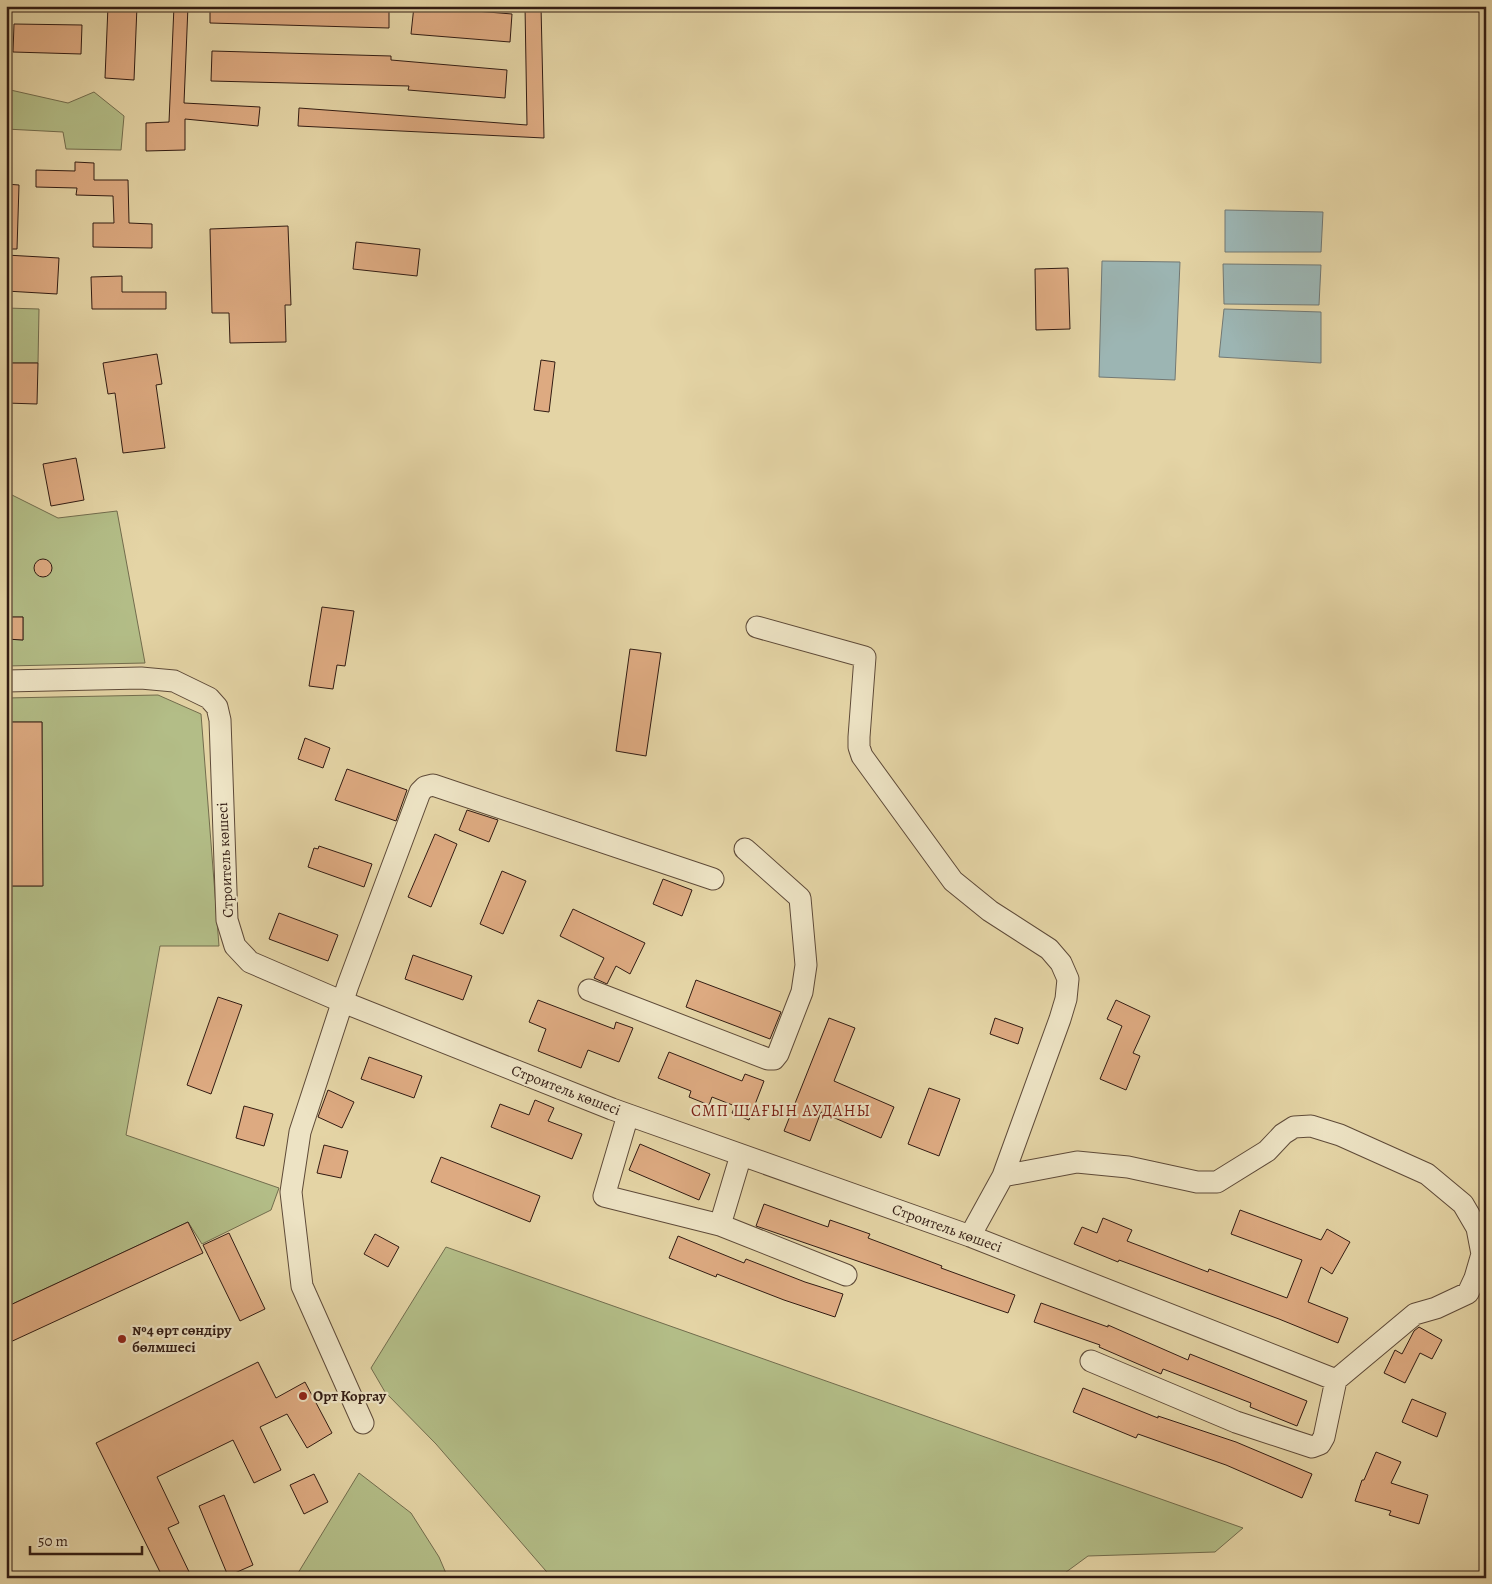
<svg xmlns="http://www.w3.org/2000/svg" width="1492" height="1584" font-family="Alegreya,serif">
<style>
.green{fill:#b3bd87;stroke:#726c4d}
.water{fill:#9cb5b3;stroke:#727873}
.building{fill:#ddaa81;stroke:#321c13}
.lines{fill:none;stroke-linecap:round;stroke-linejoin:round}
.minor-casing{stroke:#5e4a38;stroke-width:23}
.minor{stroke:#ede3c4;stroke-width:21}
.poi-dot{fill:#8f2418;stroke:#ede3c4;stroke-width:2}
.labels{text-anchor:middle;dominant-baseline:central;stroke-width:4.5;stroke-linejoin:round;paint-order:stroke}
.street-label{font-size:15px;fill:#321c13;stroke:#ede3c4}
.poi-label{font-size:15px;font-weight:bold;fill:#321c13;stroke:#ede3c4;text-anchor:start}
.neighbourhood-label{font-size:16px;letter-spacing:1px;fill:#7a1f14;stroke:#ede3c4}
</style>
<rect width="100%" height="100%" fill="#e4d4a5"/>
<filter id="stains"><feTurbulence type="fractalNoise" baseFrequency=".004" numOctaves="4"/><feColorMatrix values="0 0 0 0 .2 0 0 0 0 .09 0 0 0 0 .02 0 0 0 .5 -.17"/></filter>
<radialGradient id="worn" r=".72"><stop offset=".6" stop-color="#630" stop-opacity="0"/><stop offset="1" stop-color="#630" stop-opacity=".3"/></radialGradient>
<path class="green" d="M6,89L68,103L94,92L124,116L121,150L66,149L63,132L6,129Z
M6,308L39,309L38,363H6Z
M6,492L58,518L117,511L145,663L6,666V639L23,640V617H6Z
M158,695L201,714L219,946H160L126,1135L279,1188L271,1210L202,1244L188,1222L6,1307V886H42V722H6V698Z
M446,1247L1243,1528L1215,1552L1088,1556L1058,1578H552L436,1444L385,1392L371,1368Z
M359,1473L411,1513L439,1557L448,1578H295Z"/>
<path class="water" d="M1225,210L1323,212L1321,252H1225Z
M1102,261L1180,262L1175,380L1099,377Z
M1223,264L1321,265L1319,305L1224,304Z
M1224,309L1321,312V363L1219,357Z"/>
<path class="building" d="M108,6H137L134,80L105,78Z
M174,6H188L184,103L260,107L258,126L185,119V150L146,151V123L169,122Z
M210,6H389V28L210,23Z
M414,6L512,14L510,42L411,34Z
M525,6H541L544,138L298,126L299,108L527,125Z
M14,24L82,25L81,54L13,52Z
M212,51L391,56V60L507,70L505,98L408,90L409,86L211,81Z
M75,162L94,163V180H128L129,223L152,224V248L93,247V223H114L113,196L76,195L77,188L36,187V170L75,171Z
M6,184L19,185L17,249H6Z
M288,226L291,305H285L286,342L230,343L229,313H212L210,229Z
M356,242L420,249L417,276L353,269Z
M6,255L59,258L57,294L6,291Z
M1068,268L1070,329L1036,330L1035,269Z
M122,276V292H166V309H92L91,277Z
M157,354L162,384L156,385L165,448L123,453L115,393L108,394L103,363Z
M541,360L555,362L549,412L534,410Z
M6,363H38L37,404L6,403Z
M76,458L84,500L51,506L43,464Z
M34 568a9 9 0 1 1 18 0a9 9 0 1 1-18 0Z
M322,607L354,611L345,666L337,665L333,689L309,686Z
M6,617H23V640L6,639Z
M630,649L661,653L646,756L616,751Z
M6,722H42L43,886H6Z
M305,738L330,748L323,768L298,759Z
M347,769L407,790L396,821L335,800Z
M467,810L498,820L489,842L459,830Z
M435,834L457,844L431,907L408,897Z
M319,846L372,864L364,887L308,867L314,848L318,849Z
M502,871L526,881L503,934L480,924Z
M663,879L692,890L682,916L653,904Z
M573,909L645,943L630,974L616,966L607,984L594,978L604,958L560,936Z
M279,913L338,935L328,961L269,939Z
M413,955L472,976L463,1000L405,979Z
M696,980L781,1012L770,1039L686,1007Z
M218,997L242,1005L211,1094L187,1085Z
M538,1000L614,1029L616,1022L633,1028L619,1062L588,1050L581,1068L538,1051L546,1029L529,1022Z
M1116,1000L1150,1016L1133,1053L1140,1056L1126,1090L1100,1079L1122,1026L1107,1019Z
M829,1018L855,1028L834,1081L894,1107L881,1138L821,1112L810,1141L784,1131Z
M995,1018L1023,1028L1018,1044L990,1034Z
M669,1052L742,1081L745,1074L764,1081L749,1120L732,1113L735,1106L712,1097L709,1105L689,1097L691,1091L658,1078Z
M369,1057L422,1076L414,1098L361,1079Z
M929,1088L960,1099L939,1156L908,1144Z
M328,1090L354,1102L342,1128L318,1117Z
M535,1100L554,1108L548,1121L582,1134L572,1159L491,1127L500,1104L529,1115Z
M244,1106L273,1114L264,1146L236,1138Z
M640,1144L710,1174L699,1200L629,1170Z
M324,1145L348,1151L341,1178L317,1173Z
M441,1157L540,1196L530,1222L431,1182Z
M764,1204L828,1227L830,1220L870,1234L868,1238L942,1266L941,1268L1015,1295L1008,1313L756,1226Z
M1240,1210L1321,1240L1327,1229L1350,1242L1332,1274L1321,1267L1308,1302L1348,1318L1338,1343L1279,1319L1119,1260L1118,1262L1074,1244L1082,1227L1097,1233L1103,1218L1132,1230L1127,1241L1208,1272L1209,1269L1287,1298L1302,1260L1231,1234Z
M188,1222L203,1253L6,1344V1307Z
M229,1233L265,1309L240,1321L203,1245Z
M375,1234L399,1247L388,1267L364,1254Z
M678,1236L744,1263L746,1259L805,1282L843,1294L835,1317L784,1300L717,1274L716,1277L669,1258Z
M1041,1303L1108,1327V1325L1188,1360L1190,1354L1307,1401L1297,1426L1250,1407L1251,1403L1163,1369L1161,1374L1099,1347L1100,1345L1034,1322Z
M1419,1327L1442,1340L1432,1359L1420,1353L1405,1383L1384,1373L1395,1350L1402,1354L1414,1331Z
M258,1362L276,1398L305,1382L332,1433L307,1448L287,1414L260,1427L281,1470L254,1483L233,1440L157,1477L179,1523L168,1528L192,1578H163L96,1443Z
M1083,1388L1158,1418V1416L1236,1442L1312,1474L1302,1498L1226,1465L1138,1434L1136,1438L1073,1412Z
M1412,1399L1446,1413L1437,1437L1402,1422Z
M1376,1452L1401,1462L1391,1483L1428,1495L1419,1524L1389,1515L1391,1511L1355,1501L1362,1480H1364Z
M314,1474L328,1502L304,1514L290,1485Z
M224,1495L253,1565L228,1576L199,1506Z"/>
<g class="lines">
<g class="minor-casing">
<path id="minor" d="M757,627L865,657L859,737V747L862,756L953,881L990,911L1049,949L1061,963L1068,979L1066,999L1060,1019L1003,1176L970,1236
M6,681L141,678L174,681L209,698L217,707L220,720L227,920L235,946L250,962L343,1002L612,1109L970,1236L1336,1380
M589,990L768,1059H774L778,1054L802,992L806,965L800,898L745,849
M628,1115L604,1196L720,1225L846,1275
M1003,1176L1077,1162L1128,1167L1197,1182H1217L1267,1151L1283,1134L1294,1127L1311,1126L1340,1135L1427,1174L1463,1204L1477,1228L1482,1254L1475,1278L1468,1293L1436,1308L1415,1314L1336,1380L1324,1437L1320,1444L1312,1447L1236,1422L1091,1361
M720,1225L741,1155
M363,1423L302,1286L291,1192L300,1132L348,985L420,792L425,787L433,785L713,879"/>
</g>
<use href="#minor" class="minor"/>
</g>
<g class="poi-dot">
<circle cx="122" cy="1339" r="5"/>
<circle cx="303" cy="1396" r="5"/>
</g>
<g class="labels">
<g class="street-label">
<text transform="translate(225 860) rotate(-93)">Строитель көшесі</text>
<text transform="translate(566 1090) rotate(21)">Строитель көшесі</text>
<text transform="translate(947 1228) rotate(20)">Строитель көшесі</text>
</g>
<g class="poi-label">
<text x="132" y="1330">№4 өрт сөндіру<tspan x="132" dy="17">бөлмшесі</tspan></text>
<text x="313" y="1396">Орт Коргау</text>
</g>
<g class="neighbourhood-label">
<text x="781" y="1111">СМП ШАҒЫН АУДАНЫ</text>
</g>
</g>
<rect width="1492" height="1584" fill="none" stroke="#e4d4a5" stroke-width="25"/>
<rect x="8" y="8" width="1477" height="1569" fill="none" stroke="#321c13" stroke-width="2.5"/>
<rect x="12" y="12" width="1467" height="1559" fill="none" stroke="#321c13"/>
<path d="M30 1546v8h112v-8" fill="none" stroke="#321c13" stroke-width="2.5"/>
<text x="38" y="1546" font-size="15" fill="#321c13" stroke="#ede3c4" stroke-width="4" paint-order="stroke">50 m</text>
<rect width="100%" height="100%" filter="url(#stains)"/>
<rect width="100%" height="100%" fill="url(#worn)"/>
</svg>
